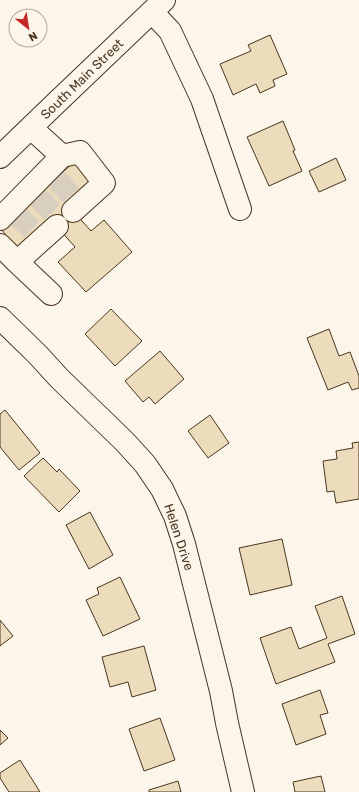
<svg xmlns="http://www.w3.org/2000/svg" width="359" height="792" font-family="Rubik,sans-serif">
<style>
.building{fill:#ecdcbc;stroke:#4a3520}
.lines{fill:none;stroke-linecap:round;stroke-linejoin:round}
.minor-tunnel{stroke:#d8cfc1;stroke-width:22;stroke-dasharray:22 11;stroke-linecap:butt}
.minor-casing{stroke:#4a3520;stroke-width:24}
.major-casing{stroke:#4a3520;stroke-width:24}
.minor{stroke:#fbf6e9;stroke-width:22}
.major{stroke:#fbf6e9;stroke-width:22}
.labels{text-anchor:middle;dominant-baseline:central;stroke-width:3;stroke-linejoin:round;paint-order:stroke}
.street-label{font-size:13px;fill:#4a3520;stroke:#fbf6e9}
</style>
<rect width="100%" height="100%" fill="#fbf6e9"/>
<path class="building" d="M270,35L287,74L273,80L275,86L260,93L256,84L233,95L220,64L251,51L248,45Z
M283,121L295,150L293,151L302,171L269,186L247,137Z
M336,158L346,180L319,192L309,171Z
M74,162L91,181L66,203L91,231L104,220L132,252L86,292L58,262L75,247L51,220L18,249L0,228Z
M111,309L142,341L115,366L85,334Z
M329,329L339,356L350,352L359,376V388L352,390L348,382L328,390L307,338Z
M160,351L184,379L155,404L149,397L143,402L125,381Z
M5,410L40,453L19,470L0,447V414Z
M210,415L229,443L208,458L188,431Z
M359,442V499L336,503L334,491L327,492L323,461L337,459L336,451L353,448L352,443Z
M43,458L57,472L59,469L80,491L59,512L24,476Z
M90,512L113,555L89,569L66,525Z
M282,539L292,585L250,595L239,548Z
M120,577L140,619L103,636L86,600L99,594L97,588Z
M342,596L355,634L328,644L335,662L276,684L260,638L291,627L299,649L327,638L315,606Z
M0,620L13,636L0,646Z
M144,646L156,690L132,697L128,682L110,687L102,657Z
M320,690L328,713L320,715L326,734L296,745L282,704Z
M160,718L175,760L144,771L129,729Z
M0,730L8,738L0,745Z
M20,760L40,792H9L0,778V773Z
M321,776L325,792H295L293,782Z
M178,781L181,792H149V790Z"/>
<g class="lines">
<path class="minor-tunnel" d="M56,179L73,197
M37,196L62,222
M16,214L36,233"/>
<g class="minor-casing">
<path id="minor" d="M152,12L170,31L202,99L240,209
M31,128L62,156L80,152L104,183L73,211
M0,219L62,156
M0,245L17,262L57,226
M17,262L51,294
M0,318L38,355L59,378L125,442L145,464L162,489L175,516L184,544L221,691L227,723L243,792"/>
</g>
<g class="major-casing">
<path id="major" d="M0,157L55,104L164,0"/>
</g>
<use href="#minor" class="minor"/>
<use href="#major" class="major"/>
</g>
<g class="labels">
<g class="street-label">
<text transform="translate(82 79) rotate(-44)">South Main Street</text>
<text transform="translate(179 537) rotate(72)">Helen Drive</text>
</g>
</g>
<g transform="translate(28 28) rotate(150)"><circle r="19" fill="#fbf6e9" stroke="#b4a999"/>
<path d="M0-3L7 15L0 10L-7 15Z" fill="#c62828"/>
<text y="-6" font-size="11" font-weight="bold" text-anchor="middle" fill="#4a3520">N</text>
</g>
</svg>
